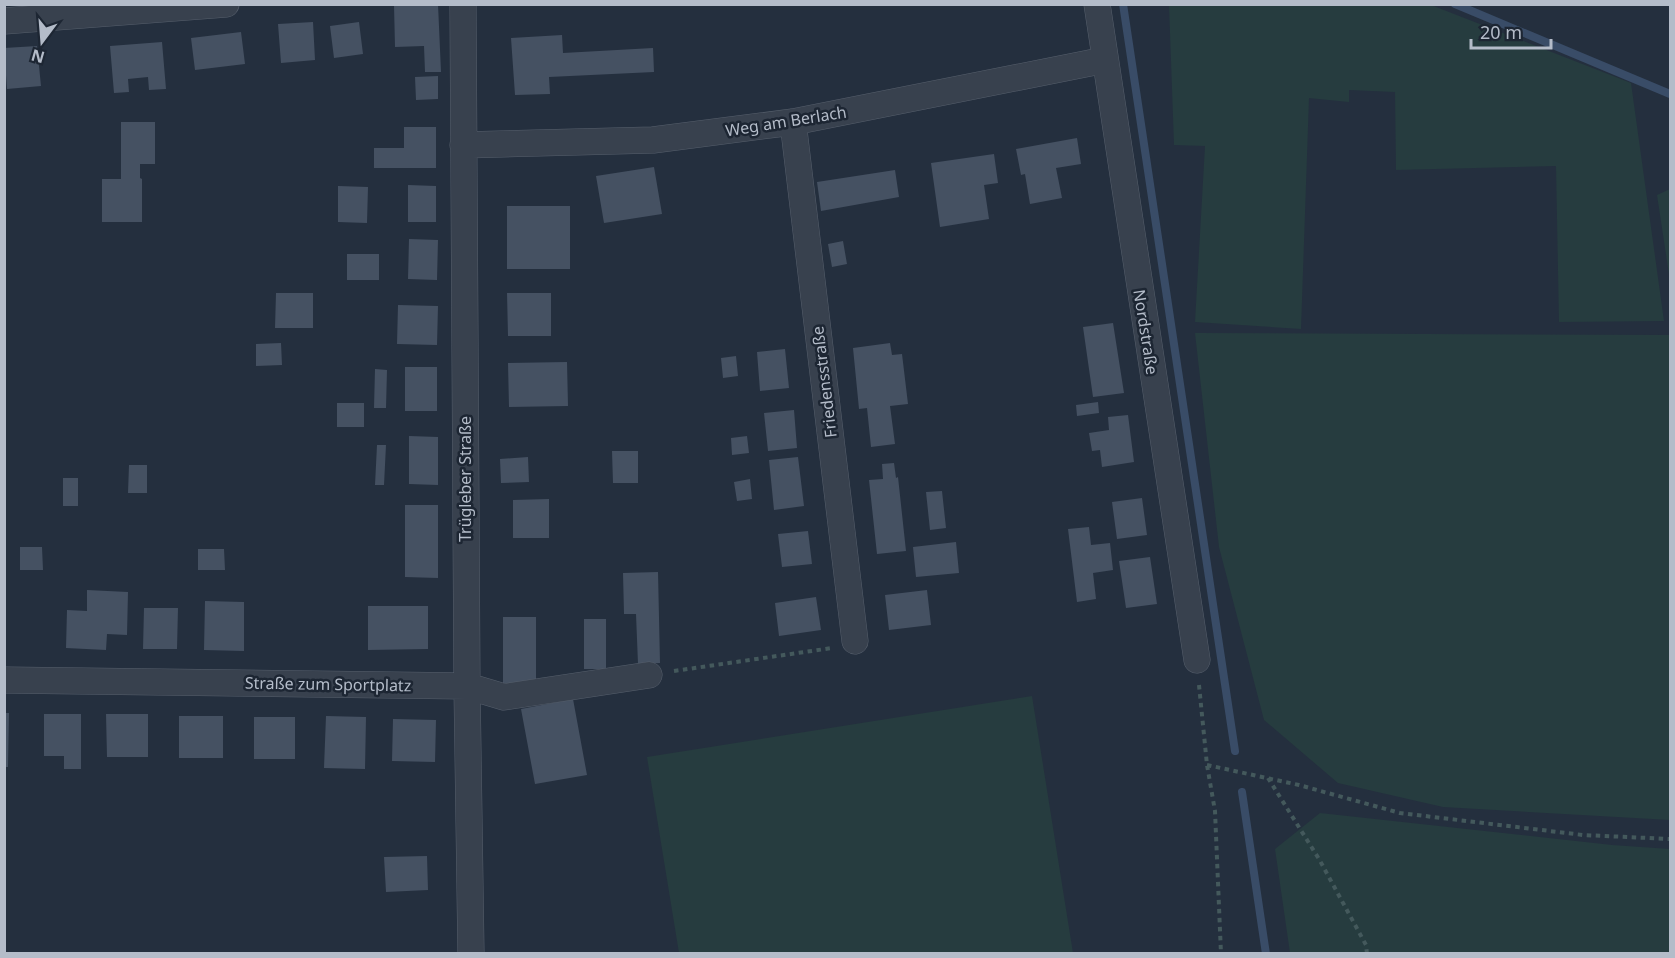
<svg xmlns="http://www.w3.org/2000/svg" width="1675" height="958" font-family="'Noto Sans',sans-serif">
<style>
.green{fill:#263c3f}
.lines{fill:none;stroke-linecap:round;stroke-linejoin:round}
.stream{stroke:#394c67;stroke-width:8}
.building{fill:#455162}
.street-casing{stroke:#565f6c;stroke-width:27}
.path{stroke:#44595c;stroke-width:4;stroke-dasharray:4.5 4.5;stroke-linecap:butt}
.street{stroke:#38414e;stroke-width:26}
.labels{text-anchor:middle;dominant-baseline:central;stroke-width:5;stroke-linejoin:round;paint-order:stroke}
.street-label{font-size:16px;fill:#b4bcc9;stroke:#1d2633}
</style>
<rect width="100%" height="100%" fill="#242f3e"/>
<path class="green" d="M1169,5H1431L1631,83L1664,321L1559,322L1556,166L1396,170L1395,92L1349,90V102L1309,98L1301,329L1195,322L1205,146L1174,145Z
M1670,189V281L1657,195Z
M1195,333L1670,335V820L1443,807L1338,783L1264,720L1219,547Z
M1032,696L1073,953H679L647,757Z
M1320,813L1612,845L1670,849V953H1290L1275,849Z"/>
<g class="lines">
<path class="stream" d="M1123,4L1235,751
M1455,4L1670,94
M1242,792L1266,954"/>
</g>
<path class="building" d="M438,4L441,72H425L424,46L395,47L394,5Z
M313,22L315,60L281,63L278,24Z
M359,22L363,54L334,58L330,26Z
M241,32L245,64L195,70L191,38Z
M562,35L563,53L653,48L654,72L549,77L550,94L515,95L511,38Z
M162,42L166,89L149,90L148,77L128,79L129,92L114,93L110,46Z
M37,46L41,86L7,89L4,48Z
M438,76V99L416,100L415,77Z
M121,122H155V164H140V178L142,179V222H102V179H121Z
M404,127H436V168H374V148H404Z
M1077,138L1081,164L1056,168L1062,198L1030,204L1025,174L1021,175L1016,149Z
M994,154L998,183L984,185L989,219L940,227L931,163Z
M654,167L662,214L604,223L596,176Z
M895,170L899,197L821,211L817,182Z
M408,185L436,186V222H408Z
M338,186L368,187L367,223L338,222Z
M507,206H570V269H507Z
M409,239L438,240L437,280L408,279Z
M843,241L847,264L832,267L828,244Z
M347,254H379V280H347Z
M276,293H313V328H275Z
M507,293H551V336H508Z
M398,305L438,306L437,345L397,344Z
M1113,323L1124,393L1093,397L1083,327Z
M281,343L282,365L256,366V344Z
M890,343L892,355L902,354L908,404L890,406L895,444L871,447L867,408L859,409L853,348Z
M785,349L789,388L760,391L757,352Z
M736,356L738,376L723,378L721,358Z
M567,362L568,406L509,407L508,363Z
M405,367H437V411H405Z
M375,369L387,370L386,408H374Z
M1098,402L1099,413L1077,416L1076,405Z
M337,403H364V427H337Z
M794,410L797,448L768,451L764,413Z
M1128,415L1134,462L1102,467L1100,450L1092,451L1089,433L1109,430L1108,417Z
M409,436L438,437V485L409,484Z
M747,436L749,453L732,455L731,438Z
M377,445H386L384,485H375Z
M612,451H638V483H613Z
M528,457L529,482L501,483L500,459Z
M798,457L804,506L774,510L769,460Z
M894,463L896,478L898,477L906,551L877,554L869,480L883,479L882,464Z
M129,465H147V493H128Z
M63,478H78V506H63Z
M750,479L752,499L737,501L734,482Z
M942,491L946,528L930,530L926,492Z
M1142,498L1147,535L1117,539L1112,502Z
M549,499V538H513V500Z
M405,505H438V578L405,577Z
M1089,527L1091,545L1110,543L1113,570L1093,573L1096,599L1077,602L1068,529Z
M808,531L812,564L782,567L778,534Z
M956,542L959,573L916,577L913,547Z
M20,547H42L43,570H20Z
M198,549H224L225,570H198Z
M1150,557L1157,604L1126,608L1119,561Z
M658,572L660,663L638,664L636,614H624L623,573Z
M87,590L128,592L127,635L107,634L106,650L66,648L67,610L87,611Z
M927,590L931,625L889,630L885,595Z
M816,597L821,630L779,636L775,603Z
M205,601L244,602V651L204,650Z
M368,606H428V649L368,650Z
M144,608H178L177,649H143Z
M503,617H536V687H503Z
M584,619H606V669H584Z
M573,699L587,775L535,784L521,709Z
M4,713H9L8,767H4Z
M44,714H81V769H64V756H44Z
M106,714H148V757H107Z
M179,716H223V758H179Z
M326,716L366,717L365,769L324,768Z
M254,717H295V759H254Z
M393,719L436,720L435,762L392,761Z
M427,856L428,890L386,892L384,857Z"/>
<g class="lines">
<g class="street-casing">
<path id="street" d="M463,4L467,686L471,954
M1097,4L1197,660
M4,21L226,4
M793,122L855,641
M463,145L653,140L793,122L1105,60
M4,680L467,686L504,697L649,675"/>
</g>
<path class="path" d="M674,671L832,648
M1199,685L1207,765L1215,811L1221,954
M1207,765L1299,785L1400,813L1583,835L1670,839
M1268,778L1319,859L1366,945L1367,954"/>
<use href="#street" class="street"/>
</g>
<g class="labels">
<g class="street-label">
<text transform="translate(786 121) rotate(-9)">Weg am Berlach</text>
<text transform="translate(1146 332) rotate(81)">Nordstraße</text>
<text transform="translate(824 382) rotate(-97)">Friedensstraße</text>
<text transform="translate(465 479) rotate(-90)">Trügleber Straße</text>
<text transform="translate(328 684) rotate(1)">Straße zum Sportplatz</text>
</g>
</g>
<rect width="1675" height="958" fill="none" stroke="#b4bcc9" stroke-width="12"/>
<g transform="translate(42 42) rotate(196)" stroke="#1d2633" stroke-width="4.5" paint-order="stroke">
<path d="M0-4.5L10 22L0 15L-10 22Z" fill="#b4bcc9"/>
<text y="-9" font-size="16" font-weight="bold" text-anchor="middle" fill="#b4bcc9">N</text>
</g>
<path d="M1471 39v9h80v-9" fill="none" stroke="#b4bcc9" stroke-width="3"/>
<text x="1480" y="39" font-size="18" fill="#b4bcc9" stroke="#1d2633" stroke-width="4.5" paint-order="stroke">20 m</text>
</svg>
